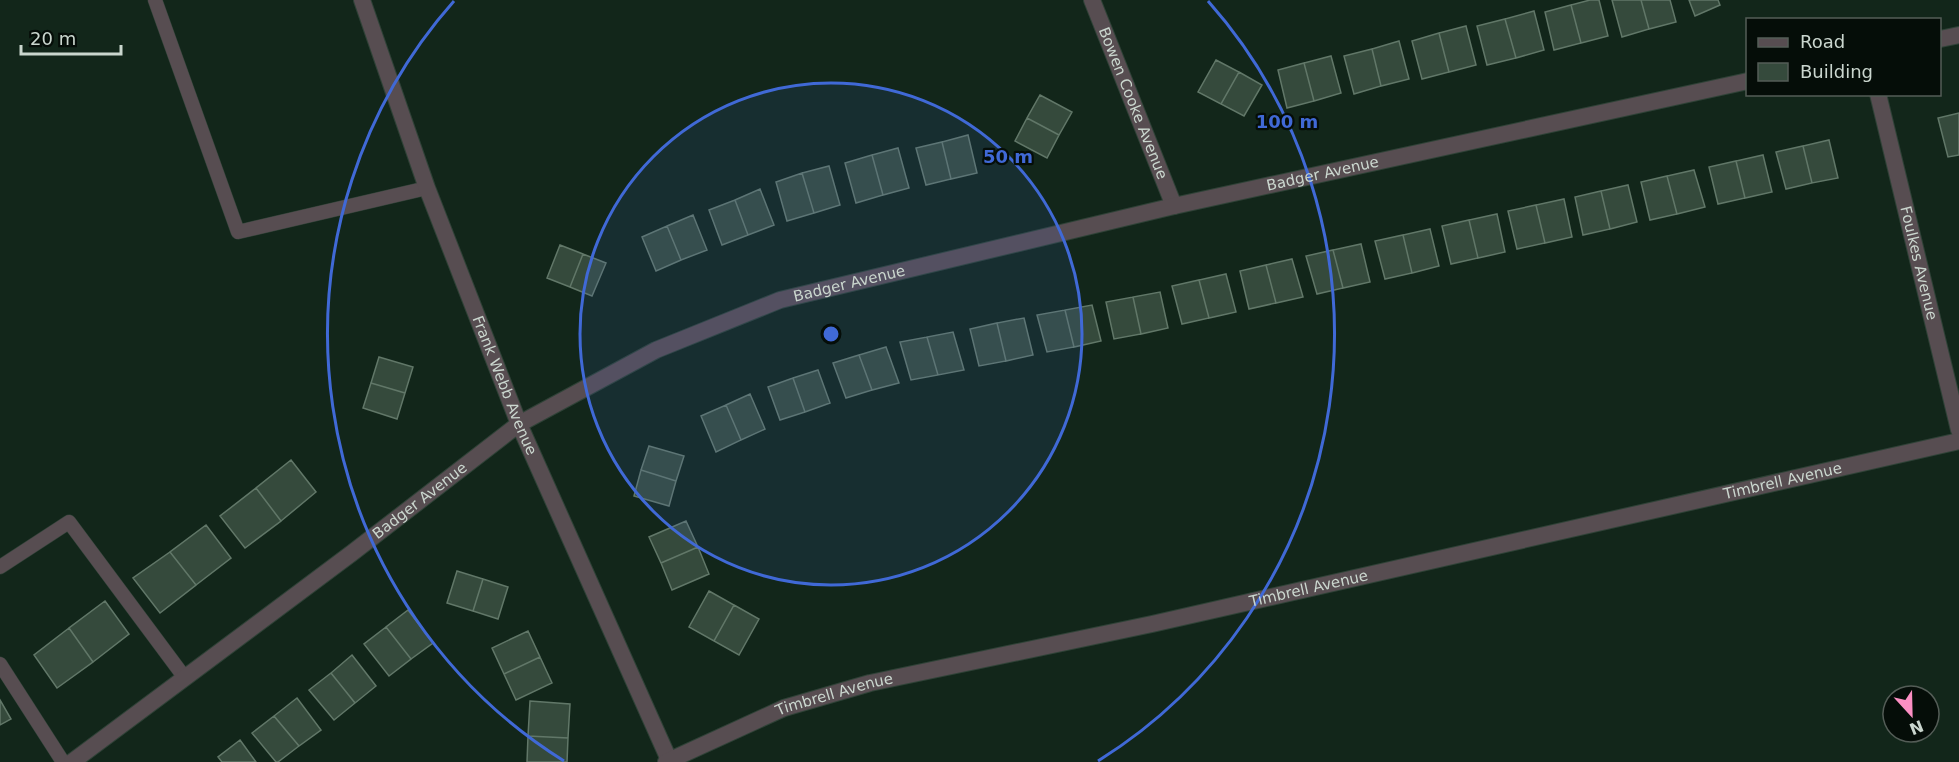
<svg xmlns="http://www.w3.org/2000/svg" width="1959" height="762" font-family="'DejaVu Sans',sans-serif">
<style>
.building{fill:#354a3c;stroke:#617768;stroke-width:1.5}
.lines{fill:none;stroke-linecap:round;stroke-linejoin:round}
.service-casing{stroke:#2f4237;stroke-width:15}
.minor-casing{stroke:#2f4237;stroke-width:18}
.tertiary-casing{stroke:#2f4237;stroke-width:18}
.service{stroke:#574d51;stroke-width:14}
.minor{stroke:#574d51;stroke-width:16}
.tertiary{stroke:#574d51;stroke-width:16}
.ring{fill:none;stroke:#4069d6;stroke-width:3}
.labels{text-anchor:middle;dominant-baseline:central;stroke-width:4.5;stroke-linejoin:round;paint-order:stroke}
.street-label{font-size:15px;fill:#cad6ce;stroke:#050d08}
.centre{fill:#4069d6;stroke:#050d08;stroke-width:3}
.ring-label{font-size:18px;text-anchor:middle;font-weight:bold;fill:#4069d6;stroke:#050d08;stroke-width:4.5;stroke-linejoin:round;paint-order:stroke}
</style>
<rect width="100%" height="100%" fill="#12261a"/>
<path class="building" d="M1590,0H1599L1608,36L1581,43L1571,5Z
M1612,0H1641L1649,29L1622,37Z
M1641,0H1670L1676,22L1649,29Z
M1689,0H1718L1720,5L1695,16Z
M1571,5L1581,43L1554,50L1545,12Z
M1534,11L1544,50L1516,58L1505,19Z
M1505,19L1516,58L1487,65L1477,26Z
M1466,26L1476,65L1449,72L1439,33Z
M1439,33L1449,72L1422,79L1412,41Z
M1399,41L1409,79L1381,86L1372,49Z
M1372,49L1381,86L1354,94L1344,56Z
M1331,56L1341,93L1314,101L1304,63Z
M1216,60L1239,72L1221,104L1198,92Z
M1304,63L1314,101L1287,108L1278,70Z
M1239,72L1262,85L1244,116L1221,104Z
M1040,95L1072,112L1059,135L1027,118Z
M1959,113V155L1948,157L1938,118Z
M1027,118L1059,135L1047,158L1015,141Z
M968,135L977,173L951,179L942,142Z
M1829,140L1838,178L1812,183L1803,146Z
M942,142L951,179L926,185L916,148Z
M1803,146L1812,183L1786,189L1776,152Z
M898,148L909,188L883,195L872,155Z
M872,155L883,195L856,203L845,163Z
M1763,155L1772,192L1745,198L1736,161Z
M1736,161L1745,198L1718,204L1709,167Z
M829,166L840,205L814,213L802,173Z
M1694,170L1705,207L1677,214L1667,176Z
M802,173L814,213L787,221L776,182Z
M1667,176L1677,214L1650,220L1641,182Z
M1628,185L1637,222L1610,229L1601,191Z
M760,189L774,225L748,235L735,200Z
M1601,191L1610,229L1583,235L1575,197Z
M1564,199L1572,237L1545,243L1536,205Z
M735,200L748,235L722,245L709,210Z
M1536,205L1545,243L1517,249L1508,211Z
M1497,214L1505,252L1478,258L1469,220Z
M693,215L707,250L681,260L667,226Z
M1469,220L1478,258L1451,264L1442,226Z
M667,226L681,260L656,271L642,237Z
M1430,229L1439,266L1412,273L1403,235Z
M1403,235L1412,273L1385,279L1375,241Z
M1361,244L1370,282L1343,288L1333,250Z
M560,245L583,254L570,287L547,278Z
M1333,250L1343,288L1317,294L1306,256Z
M583,254L606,263L592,296L570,287Z
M1292,259L1303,297L1276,303L1266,265Z
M1266,265L1276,303L1249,309L1240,271Z
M1226,274L1236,312L1209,318L1199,280Z
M1199,280L1209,318L1182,324L1172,286Z
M1160,292L1168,328L1141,334L1133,297Z
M1133,297L1141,334L1114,339L1106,302Z
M1092,305L1101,341L1074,347L1065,310Z
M1065,310L1074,347L1047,352L1037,315Z
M1024,318L1033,355L1006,361L997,323Z
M997,323L1006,361L979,366L970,329Z
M953,332L964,370L938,375L927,337Z
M927,337L938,375L911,380L900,342Z
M886,347L899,383L872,390L859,355Z
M859,355L872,390L846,398L833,363Z
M379,357L413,367L405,393L371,383Z
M818,370L830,403L805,412L793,378Z
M793,378L805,412L780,420L768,387Z
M371,383L405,393L397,419L363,408Z
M750,394L765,429L741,440L726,405Z
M726,405L741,440L716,452L701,416Z
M649,446L684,456L676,481L641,470Z
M291,460L316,492L281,521L256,488Z
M641,470L676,481L669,506L634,496Z
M256,488L281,521L245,548L220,516Z
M686,521L698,547L661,563L649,537Z
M206,525L231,558L196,585L170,552Z
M698,547L709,574L672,590L661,563Z
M170,552L196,585L160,613L133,578Z
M457,571L483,579L473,611L447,603Z
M483,579L508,587L498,619L473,611Z
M709,591L734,605L714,641L689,627Z
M105,601L129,634L93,662L69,628Z
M734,605L759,619L739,655L714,641Z
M408,610L433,643L411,659L386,627Z
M386,627L411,659L389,676L364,644Z
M69,628L93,662L57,688L34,655Z
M528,631L540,657L504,674L492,648Z
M352,655L376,686L355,703L331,673Z
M540,657L552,683L516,700L504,674Z
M331,673L355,703L334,720L309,690Z
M297,698L321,730L299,746L274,716Z
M0,700L11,719L0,725Z
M530,701L570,704L568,738L528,736Z
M274,716L299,746L278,762H276L252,733Z
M528,736L568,738L567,762H527Z
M240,740L256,762H222L218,757Z"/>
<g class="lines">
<g class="service-casing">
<path id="service" d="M155,0L238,232L427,188
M0,567L69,522L185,678
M0,664L63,762"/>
</g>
<g class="minor-casing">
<g id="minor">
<path id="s1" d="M362,0L427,188L519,424L670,762"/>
<path id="s2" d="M1092,0L1174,206"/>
<path id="s3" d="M1878,94L1959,430"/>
<path id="s4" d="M666,762L784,708L870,683L1152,624L1959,441"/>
</g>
</g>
<g class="tertiary-casing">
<g id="tertiary">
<path d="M1940,39L1959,35"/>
<path id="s5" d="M72,762L352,553L519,424L656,350L780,300L1174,206L1748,81"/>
</g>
</g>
<use href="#service" class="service"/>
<use href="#minor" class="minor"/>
<use href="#tertiary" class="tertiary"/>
</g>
<circle cx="831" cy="334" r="251" fill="#4069d6" fill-opacity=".12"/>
<g class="ring">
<circle cx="831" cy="334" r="251"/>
<path d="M564 761A503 503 0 0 1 454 1M1208 1A503 503 0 0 1 1098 761"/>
</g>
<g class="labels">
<g class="street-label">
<text stroke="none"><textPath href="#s2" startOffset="111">Bowen Cooke Avenue</textPath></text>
<text stroke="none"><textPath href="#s5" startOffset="1407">Badger Avenue</textPath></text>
<text stroke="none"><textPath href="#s3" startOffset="174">Foulkes Avenue</textPath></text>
<text stroke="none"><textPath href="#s5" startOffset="921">Badger Avenue</textPath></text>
<text stroke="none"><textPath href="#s1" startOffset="411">Frank Webb Avenue</textPath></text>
<text stroke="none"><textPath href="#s4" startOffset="1154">Timbrell Avenue</textPath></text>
<text stroke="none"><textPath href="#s5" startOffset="435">Badger Avenue</textPath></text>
<text stroke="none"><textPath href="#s4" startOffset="668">Timbrell Avenue</textPath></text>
<text stroke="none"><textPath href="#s4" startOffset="182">Timbrell Avenue</textPath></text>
</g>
</g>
<circle cx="831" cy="334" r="9" class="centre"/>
<g class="ring-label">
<text x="1287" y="128">100 m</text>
<text x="1008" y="163">50 m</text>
</g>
<rect x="1746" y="18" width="195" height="78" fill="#050d08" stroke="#545d57" stroke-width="1.5"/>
<rect x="1758" y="38" width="30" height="9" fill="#574d51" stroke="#545d57" stroke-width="1.5"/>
<text x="1800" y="48" font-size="18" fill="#cad6ce">Road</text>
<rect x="1758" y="63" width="30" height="18" fill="#354a3c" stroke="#545d57" stroke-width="1.5"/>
<text x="1800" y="78" font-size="18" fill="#cad6ce">Building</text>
<g transform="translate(1911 714) rotate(158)"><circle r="28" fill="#050d08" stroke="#545d57" stroke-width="1.5"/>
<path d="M0-4.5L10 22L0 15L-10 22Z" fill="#fc8fc3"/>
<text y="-9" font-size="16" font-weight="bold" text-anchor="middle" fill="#cad6ce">N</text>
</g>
<path d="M21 45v9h100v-9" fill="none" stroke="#cad6ce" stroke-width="3"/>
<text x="30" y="45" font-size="18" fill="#cad6ce" stroke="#050d08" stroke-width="4.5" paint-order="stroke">20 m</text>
</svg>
